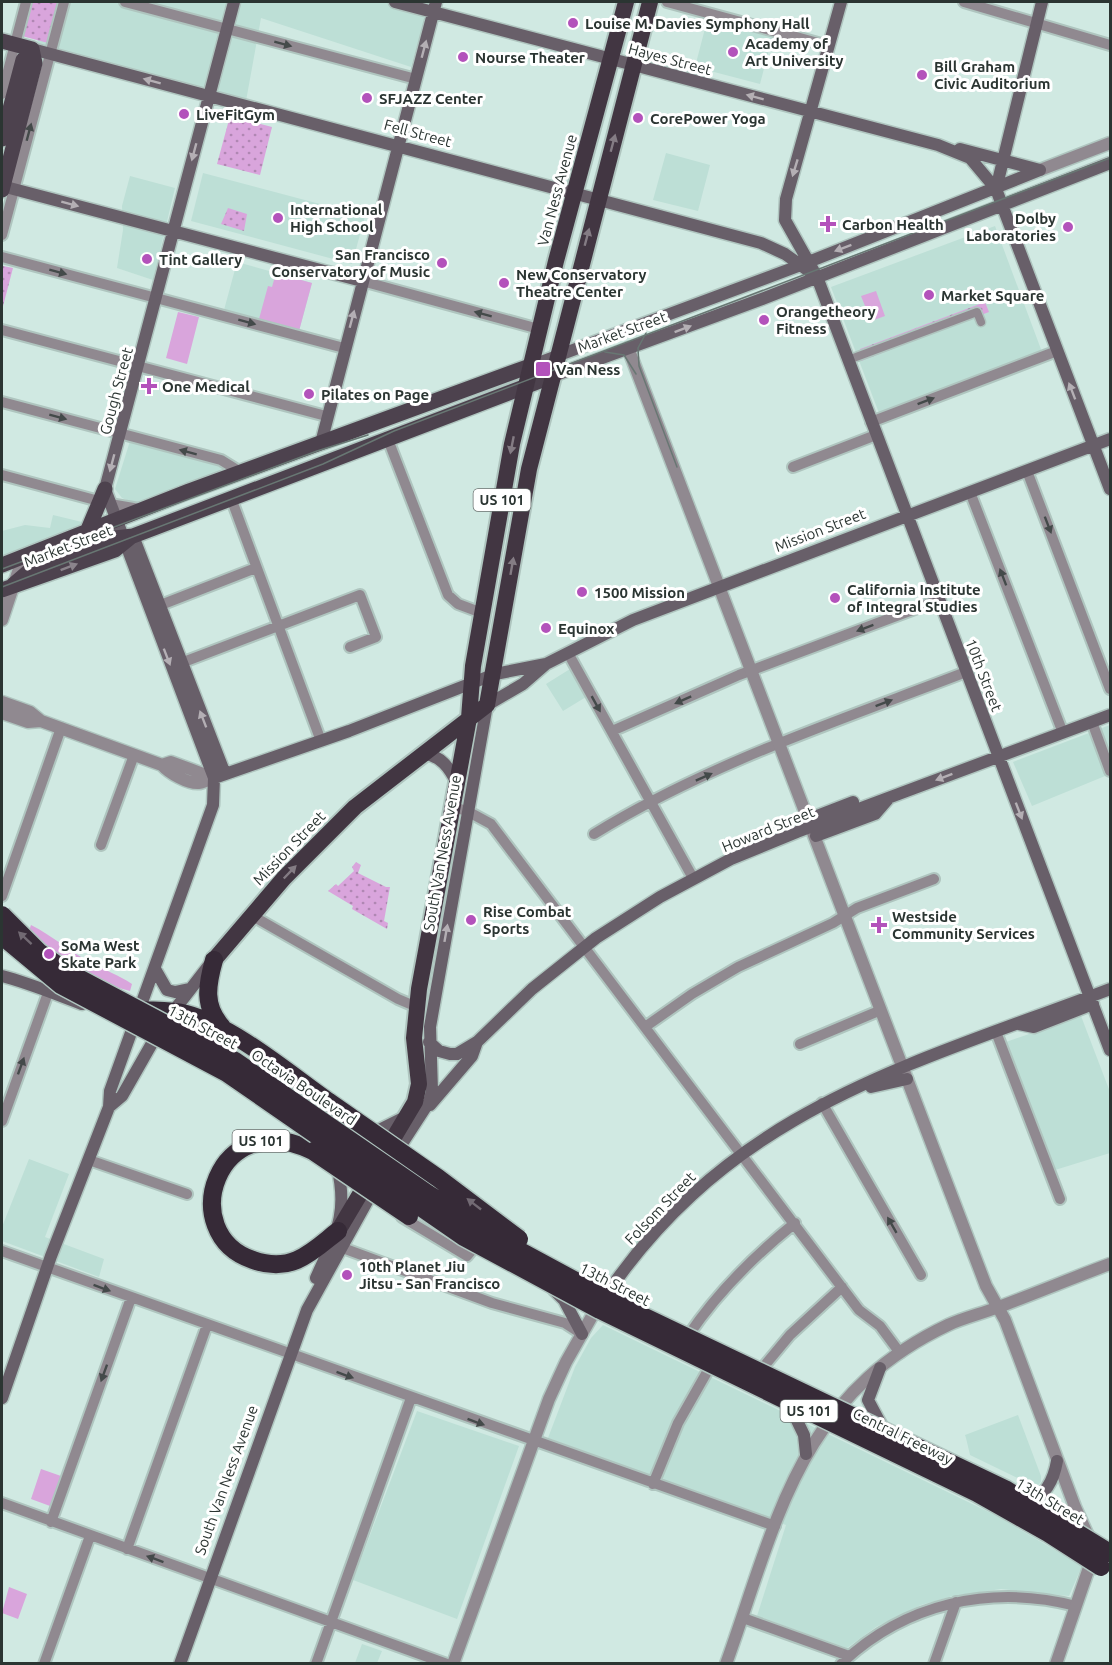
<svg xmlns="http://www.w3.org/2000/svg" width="1112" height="1665" font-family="Ubuntu,sans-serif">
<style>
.built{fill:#bddfd6}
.grass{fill:#d9a5dc}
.park{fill:url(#park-dots)}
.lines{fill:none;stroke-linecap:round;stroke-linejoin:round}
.pedestrian-casing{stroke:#afc5bf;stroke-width:11}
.minor-casing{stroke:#afc5bf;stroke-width:14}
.tertiary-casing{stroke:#afc5bf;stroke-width:15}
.secondary-casing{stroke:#afc5bf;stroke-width:15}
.primary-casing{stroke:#afc5bf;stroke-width:18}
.trunk-casing{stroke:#afc5bf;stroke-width:20}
.motorway-casing{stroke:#afc5bf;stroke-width:21}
.pedestrian{stroke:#908990;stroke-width:8}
.minor{stroke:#908990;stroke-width:10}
.tertiary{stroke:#908990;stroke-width:12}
.secondary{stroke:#685f69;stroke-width:12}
.primary{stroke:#4d424e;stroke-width:15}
.trunk{stroke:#423642;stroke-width:16}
.motorway{stroke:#362a37;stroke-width:18}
.tram{stroke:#687773;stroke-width:1.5}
.motorway-bridge-casing{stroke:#afc5bf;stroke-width:21;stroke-linecap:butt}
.motorway-bridge{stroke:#362a37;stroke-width:18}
.oneway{fill:#444a4a}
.oneway2{fill:#b4afb4}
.oneway3{fill:#847c84}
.oneway4{fill:#8b848c}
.oneway5{fill:#726a73}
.poi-dot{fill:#b352bb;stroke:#fff;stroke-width:2}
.labels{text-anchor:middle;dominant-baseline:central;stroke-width:6;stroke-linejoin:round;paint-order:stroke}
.shield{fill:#fff;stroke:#6b7270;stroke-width:1.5}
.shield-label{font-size:14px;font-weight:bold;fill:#2b3532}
.poi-label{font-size:15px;font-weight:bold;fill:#2b3532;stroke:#fff;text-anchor:start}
.street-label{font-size:15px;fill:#2b3532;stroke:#fff}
</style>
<defs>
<pattern id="park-dots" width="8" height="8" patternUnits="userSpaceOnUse" patternTransform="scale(1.5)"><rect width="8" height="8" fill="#d9a5dc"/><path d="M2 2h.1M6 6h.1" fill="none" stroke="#b087b3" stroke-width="1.8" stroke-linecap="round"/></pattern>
</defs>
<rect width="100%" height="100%" fill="#d0e9e2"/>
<path class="built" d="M46,2H430L411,67L261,18L246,101L37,44Z
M708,17L772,38L760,84L695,67Z
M666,153L710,165L698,211L653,200Z
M203,173L365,216L352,264L191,221Z
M130,176L175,188L153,280L117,268L123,230L122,206Z
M995,226L1042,352L879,413L831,287Z
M237,262L312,283L299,331L224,310Z
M130,441L222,466V472L138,504L129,501L122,498L115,489Z
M53,515L82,522L84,526L2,556V531L25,525L50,528Z
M570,669L586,697L563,711L546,684Z
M1110,725V774L1032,806L1013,762Z
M1081,1016L1110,1092V1153L1055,1170L1006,1042Z
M29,1159L69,1174L45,1237L104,1259L99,1277L2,1241V1227Z
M603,1325L997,1516L1082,1566L1069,1596L1001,1589L953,1596L921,1605L876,1627L847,1648L757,1616L786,1525L548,1438L575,1367L591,1338Z
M417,1411L519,1446L457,1619L353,1580Z
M1018,1415L1041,1476V1482L1036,1487L970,1455L966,1438L965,1435Z
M362,1644L382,1651L377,1663H355Z"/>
<path class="grass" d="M276,273L312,283L299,331L259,319L268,286L272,287Z
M876,291L885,316L871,321L861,296Z
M178,312L199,317L187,364L166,358Z
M31,925C53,936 69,951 90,962C104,970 119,975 132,984L130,991L19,960Z
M41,1469L61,1476L50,1506L31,1499Z
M9,1587L27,1594L18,1619L2,1613Z"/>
<path class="park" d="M31,2H59L48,43L22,36Z
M230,116L272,127L260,175L217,164Z
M228,208L247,214L244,231L221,224Z
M3,266L13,268L2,310V271Z
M985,302L989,312L861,361L860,349Z
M356,862L361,865L358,873L386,887H390L384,921L388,923L387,929L352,909L353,906L328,891L336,884L338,886L354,871L352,867Z"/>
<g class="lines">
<g class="pedestrian-casing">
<path id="pedestrian" d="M848,360L977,312L981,322"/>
</g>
<g class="minor-casing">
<path id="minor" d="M125,2L416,79
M667,2L829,46
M964,2L1110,45
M2,94L26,2
M2,235L64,2
M2,257L344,348
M362,281L539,329
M2,330L326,416
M2,402L221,460L242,473
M871,422L1057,351
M387,437L448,595L458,604L482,613
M793,467L876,435
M1027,471L1110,689
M2,475L110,504L139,509
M970,492L1063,733
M231,498L321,741
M153,608L256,568
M568,653L693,878
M181,663L360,595L376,637L350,647
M1092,722L1110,771
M612,731L739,675L939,600
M453,807L467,811L491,824L859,1310L880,1326L900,1353
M594,834C709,763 841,720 966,672
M101,845L134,755
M2,896L61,728
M251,915L398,999L417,1007
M645,1027L692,994L738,967L833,923L857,908L934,879
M996,1032L1060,1199
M800,1044L881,1010
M822,1103L921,1275
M2,1121L48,993
M89,1160L187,1194
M402,1217L467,1256L476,1245
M340,1247L492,1303L565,1323L582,1334
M2,1251L775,1526
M688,1336C717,1293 754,1256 795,1223
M760,1371L790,1335L842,1287
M653,1484L678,1423L711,1365
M2,1503L447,1664
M51,1522L131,1298
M127,1549L207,1325
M743,1618L849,1656
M44,1664L90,1536
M316,1664L411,1398
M841,1664C905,1603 991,1584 1076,1606
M934,1664L956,1602"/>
</g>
<g class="tertiary-casing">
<path id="tertiary" d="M1040,170L1110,143
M628,348L986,1286L1005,1320L1075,1507L1089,1538
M2,620L23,557
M2,702L30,712L41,721L162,765C169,773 188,784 199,783C203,783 209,779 214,778
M2,713L28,722L41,721
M162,765L171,762L214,778
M453,1664L549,1399L566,1362L596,1309
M726,1664C777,1522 798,1396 948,1325C963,1318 980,1314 996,1308C1034,1294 1072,1278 1110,1264
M1056,1664L1093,1556"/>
</g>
<g class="secondary-casing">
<path id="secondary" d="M395,2L938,145L970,158L996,189L1110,489
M841,2L786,199L785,220L817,277L1110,1050
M32,49L761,243L785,254L810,272
M960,149L1040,170
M2,186L362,281
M996,189L1042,2
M530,366L801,265L1040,170
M553,376L762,299L1110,163
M321,443L436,2
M133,536L225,774
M423,753C441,756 449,767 457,783
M214,778L349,731L495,674L546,664
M809,819L853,802
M816,836L875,814L888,799
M155,969L167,990L175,992L189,989
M2,976C29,983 55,994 82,1004
M169,1017L210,964
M1019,1024L1034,1027L1093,1004
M429,1042L439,1051L450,1054H457L477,1042L532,989L596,938L660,897L731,859L797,832L1110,715
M871,1087L907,1079
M430,1105L472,1056L477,1042
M109,1107L122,1096L159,1031
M367,1132L379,1130L407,1116
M394,1156L429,1102L432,1091L430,1027L487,705L523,684L546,664L633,620L1110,439
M316,1278C335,1235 349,1215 337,1166
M554,1290L564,1300L582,1334
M602,1301C729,1109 908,1066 1110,989
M880,1368L868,1400L885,1432
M2,1398L51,1256L109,1107L110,1091L213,805L214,778L105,489L234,2
M788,1402L804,1435L806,1454
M1025,1502C1045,1499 1054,1479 1057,1461
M180,1664L307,1310L375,1187"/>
</g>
<g class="primary-casing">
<path id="primary" d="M2,41L32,49
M2,139L23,60L32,49
M2,190L35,63L32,49
M87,532L105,489
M2,565L189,491L530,366
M13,585L35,566L106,539L133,536L553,376
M2,590L115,550L131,537"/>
</g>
<g class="trunk-casing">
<path id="trunk" d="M214,960L284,878L355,807L487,705L529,469L650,2
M338,1231L415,1102L419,1084L414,1038L419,989L469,718L473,666L512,444L556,261L626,2"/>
</g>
<g class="motorway-casing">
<path id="motorway" d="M214,960C207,985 203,1006 222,1027
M140,1010C155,1011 171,1010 186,1014C233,1026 289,1074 329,1102
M313,1151C216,1103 175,1234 253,1260C267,1265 283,1266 297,1260C313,1253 325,1241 338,1231"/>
</g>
<use href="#pedestrian" class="pedestrian"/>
<use href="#minor" class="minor"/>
<use href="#tertiary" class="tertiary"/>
<use href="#secondary" class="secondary"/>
<use href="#primary" class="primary"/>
<use href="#trunk" class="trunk"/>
<use href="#motorway" class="motorway"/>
<path class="tram" d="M646,333L638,348L639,366L677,467
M605,352L624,355L636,374
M2,569L317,451L368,435
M2,587L323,464L394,431L1110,158"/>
<g class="motorway-bridge-casing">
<path id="motorway-bridge" d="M2,915L39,952L69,973L235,1061L428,1194L518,1250L624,1307L1005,1489L1110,1553
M2,936L61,985L227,1073L464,1237L600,1310L977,1493L1048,1533L1101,1567
M329,1102L438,1178L519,1239
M313,1151L409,1216"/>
</g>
<use href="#motorway-bridge" class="motorway-bridge"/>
</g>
<defs><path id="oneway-solid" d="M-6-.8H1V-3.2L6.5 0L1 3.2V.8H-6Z" transform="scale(1.5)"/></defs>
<g class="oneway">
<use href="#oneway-solid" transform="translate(283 44) rotate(15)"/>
<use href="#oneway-solid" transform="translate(29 132) rotate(-75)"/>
<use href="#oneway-solid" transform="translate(58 272) rotate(15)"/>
<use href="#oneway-solid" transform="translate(483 314) rotate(-165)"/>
<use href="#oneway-solid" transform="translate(247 322) rotate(15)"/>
<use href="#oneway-solid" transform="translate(926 401) rotate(-21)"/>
<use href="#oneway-solid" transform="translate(58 417) rotate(15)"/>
<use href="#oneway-solid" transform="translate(188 452) rotate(-165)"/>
<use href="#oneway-solid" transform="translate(1048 525) rotate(69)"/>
<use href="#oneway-solid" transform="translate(1003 577) rotate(-111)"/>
<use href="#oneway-solid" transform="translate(865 628) rotate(159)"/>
<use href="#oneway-solid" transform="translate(683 700) rotate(156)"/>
<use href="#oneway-solid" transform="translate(884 703) rotate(-21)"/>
<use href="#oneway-solid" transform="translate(596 704) rotate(61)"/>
<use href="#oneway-solid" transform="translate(704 777) rotate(-24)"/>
<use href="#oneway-solid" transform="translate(21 1066) rotate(-70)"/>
<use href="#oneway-solid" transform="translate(892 1225) rotate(-120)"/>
<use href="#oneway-solid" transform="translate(102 1288) rotate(20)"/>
<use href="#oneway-solid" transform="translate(104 1373) rotate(110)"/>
<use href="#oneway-solid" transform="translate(345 1375) rotate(20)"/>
<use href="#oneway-solid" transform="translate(476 1422) rotate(20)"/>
<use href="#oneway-solid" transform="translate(155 1559) rotate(-160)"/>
</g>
<g class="oneway2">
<use href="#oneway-solid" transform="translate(424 49) rotate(-75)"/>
<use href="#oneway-solid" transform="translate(152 81) rotate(-165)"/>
<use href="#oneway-solid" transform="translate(755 97) rotate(-165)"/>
<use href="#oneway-solid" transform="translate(194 152) rotate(105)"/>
<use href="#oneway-solid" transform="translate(795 168) rotate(107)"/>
<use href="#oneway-solid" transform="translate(70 204) rotate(15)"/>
<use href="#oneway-solid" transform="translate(843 248) rotate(159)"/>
<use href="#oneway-solid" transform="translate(352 319) rotate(-75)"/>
<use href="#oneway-solid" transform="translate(683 329) rotate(-21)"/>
<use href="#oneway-solid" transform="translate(1072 391) rotate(-111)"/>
<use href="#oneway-solid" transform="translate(112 463) rotate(105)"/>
<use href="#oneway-solid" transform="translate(167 657) rotate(69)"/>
<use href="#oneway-solid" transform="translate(203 719) rotate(-111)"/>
<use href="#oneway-solid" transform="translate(944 777) rotate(159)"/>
<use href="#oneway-solid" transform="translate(1019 811) rotate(69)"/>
<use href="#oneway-solid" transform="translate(446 933) rotate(-80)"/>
</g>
<g class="oneway3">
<use href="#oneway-solid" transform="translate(613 143) rotate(-75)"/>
<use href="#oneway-solid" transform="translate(587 237) rotate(-75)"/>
<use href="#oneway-solid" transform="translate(512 445) rotate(101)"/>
<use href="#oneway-solid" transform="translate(512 566) rotate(-80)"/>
<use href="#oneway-solid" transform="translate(290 872) rotate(-46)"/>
</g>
<use class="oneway4" href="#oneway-solid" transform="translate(69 567) rotate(-21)"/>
<g class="oneway5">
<use href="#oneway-solid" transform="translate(25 938) rotate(-137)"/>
<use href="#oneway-solid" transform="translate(474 1204) rotate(-142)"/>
</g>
<g class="poi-dot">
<circle cx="573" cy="23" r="6"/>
<circle cx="733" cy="52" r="6"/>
<circle cx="463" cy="57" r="6"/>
<circle cx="922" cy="75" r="6"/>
<circle cx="367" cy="98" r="6"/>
<circle cx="184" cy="114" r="6"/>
<circle cx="638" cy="118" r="6"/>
<circle cx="278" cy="218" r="6"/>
<path d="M825 215h6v6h6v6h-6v6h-6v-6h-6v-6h6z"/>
<circle cx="1068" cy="227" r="6"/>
<circle cx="147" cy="259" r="6"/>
<circle cx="442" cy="263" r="6"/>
<circle cx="504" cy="283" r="6"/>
<circle cx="929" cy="295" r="6"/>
<circle cx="764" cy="320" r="6"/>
<rect x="535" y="361" width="16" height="16" rx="3"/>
<path d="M146 377h6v6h6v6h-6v6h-6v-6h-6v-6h6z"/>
<circle cx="309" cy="394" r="6"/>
<circle cx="582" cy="592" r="6"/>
<circle cx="835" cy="598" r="6"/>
<circle cx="546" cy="628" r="6"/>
<circle cx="471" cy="920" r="6"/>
<path d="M876 916h6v6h6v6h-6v6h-6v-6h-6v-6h6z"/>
<circle cx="49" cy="954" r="6"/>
<circle cx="347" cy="1275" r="6"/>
</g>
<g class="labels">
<g class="shield">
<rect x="473.5" y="489" width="57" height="22" rx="4.5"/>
<rect x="232.5" y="1130" width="57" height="22" rx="4.5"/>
<rect x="780.5" y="1400" width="57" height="22" rx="4.5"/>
</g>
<g class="shield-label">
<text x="502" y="500">US 101</text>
<text x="261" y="1141">US 101</text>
<text x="809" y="1411">US 101</text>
</g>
<g class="poi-label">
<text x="585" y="23">Louise M. Davies Symphony Hall</text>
<text x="745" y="43">Academy of<tspan x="745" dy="17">Art University</tspan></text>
<text x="475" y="57">Nourse Theater</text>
<text x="934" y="66">Bill Graham<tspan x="934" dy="17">Civic Auditorium</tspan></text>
<text x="379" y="98">SFJAZZ Center</text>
<text x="196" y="114">LiveFitGym</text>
<text x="650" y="118">CorePower Yoga</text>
<text x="290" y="209">International<tspan x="290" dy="17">High School</tspan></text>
<text x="1056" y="218" text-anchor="end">Dolby<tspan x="1056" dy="17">Laboratories</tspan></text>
<text x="842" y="224">Carbon Health</text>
<text x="430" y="254" text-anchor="end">San Francisco<tspan x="430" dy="17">Conservatory of Music</tspan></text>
<text x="159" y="259">Tint Gallery</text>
<text x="516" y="274">New Conservatory<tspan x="516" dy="17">Theatre Center</tspan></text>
<text x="941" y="295">Market Square</text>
<text x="776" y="311">Orangetheory<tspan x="776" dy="17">Fitness</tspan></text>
<text x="556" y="369">Van Ness</text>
<text x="162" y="386">One Medical</text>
<text x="321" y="394">Pilates on Page</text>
<text x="847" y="589">California Institute<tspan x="847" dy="17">of Integral Studies</tspan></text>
<text x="594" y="592">1500 Mission</text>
<text x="558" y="628">Equinox</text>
<text x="483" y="911">Rise Combat<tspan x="483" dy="17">Sports</tspan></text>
<text x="892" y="916">Westside<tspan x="892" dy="17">Community Services</tspan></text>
<text x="61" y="945">SoMa West<tspan x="61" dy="17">Skate Park</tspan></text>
<text x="359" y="1266">10th Planet Jiu<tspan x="359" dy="17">Jitsu - San Francisco</tspan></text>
</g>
<g class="street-label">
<text transform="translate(670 59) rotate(15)">Hayes Street</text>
<text transform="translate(418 133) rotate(15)">Fell Street</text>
<text transform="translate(557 190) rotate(-75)">Van Ness Avenue</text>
<text transform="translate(622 332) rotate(-20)">Market Street</text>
<text transform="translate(116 391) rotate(-75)">Gough Street</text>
<text transform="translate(820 530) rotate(-21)">Mission Street</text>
<text transform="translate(68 546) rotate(-21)">Market Street</text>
<text transform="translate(984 675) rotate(69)">10th Street</text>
<text transform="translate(768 829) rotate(-22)">Howard Street</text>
<text transform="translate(289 848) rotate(-46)">Mission Street</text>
<text transform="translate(442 853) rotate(-80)">South Van Ness Avenue</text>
<text transform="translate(203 1027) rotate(28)">13th Street</text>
<text transform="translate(304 1087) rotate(34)">Octavia Boulevard</text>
<text transform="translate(660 1208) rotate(-46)">Folsom Street</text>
<text transform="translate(615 1284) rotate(27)">13th Street</text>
<text transform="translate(903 1436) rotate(26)">Central Freeway</text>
<text transform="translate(226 1480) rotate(-70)">South Van Ness Avenue</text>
<text transform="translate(1050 1501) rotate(31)">13th Street</text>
</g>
</g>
<rect width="1112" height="1665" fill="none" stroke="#2b3532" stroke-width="6"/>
</svg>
